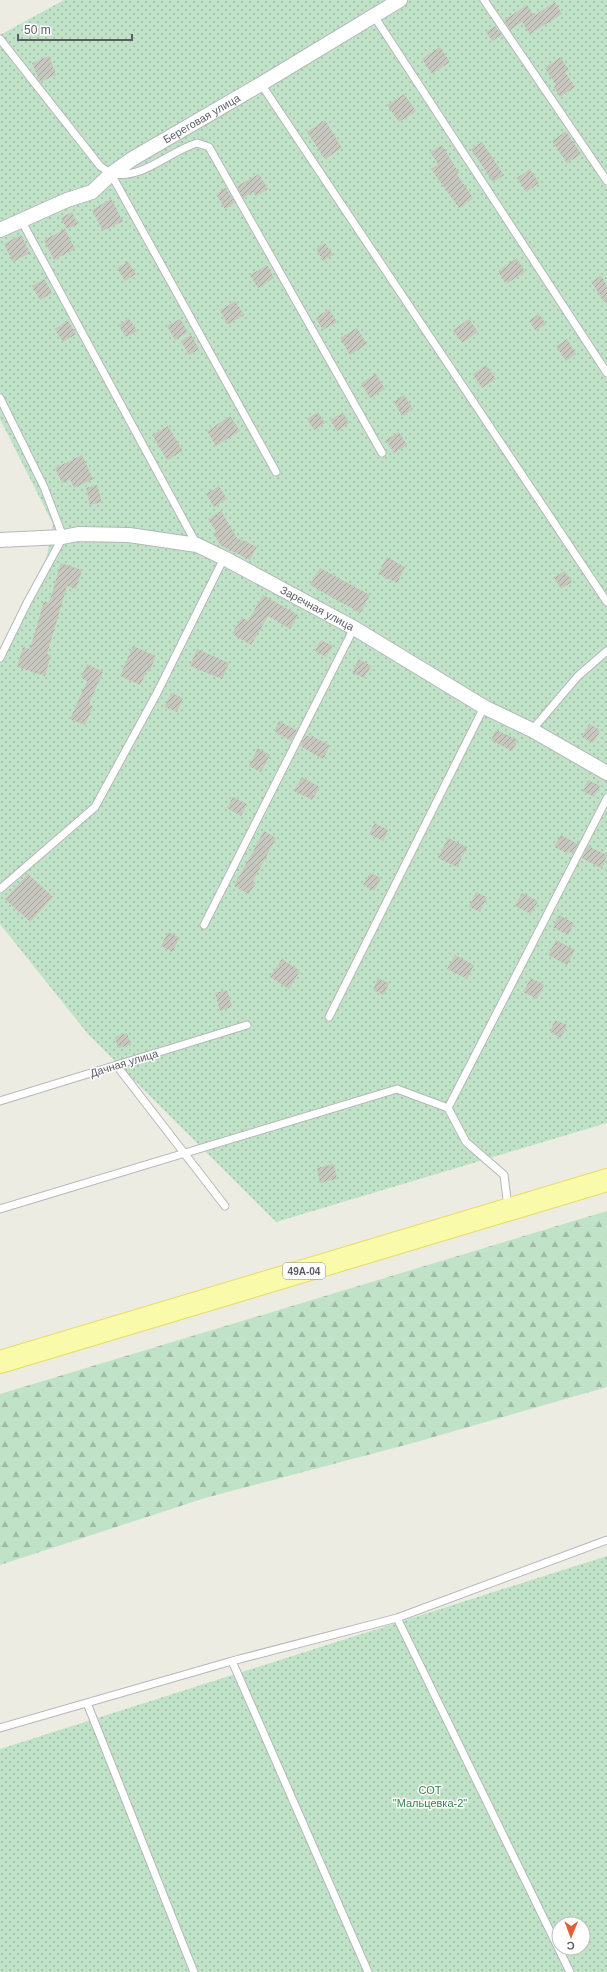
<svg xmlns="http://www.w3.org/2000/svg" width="607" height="1972" font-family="Arial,sans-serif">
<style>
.grass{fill:url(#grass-dots);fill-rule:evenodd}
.forest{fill:url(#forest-firs)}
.building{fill:url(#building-hatch)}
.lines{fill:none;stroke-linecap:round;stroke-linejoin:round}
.lane-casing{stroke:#b5b7bc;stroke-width:9}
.street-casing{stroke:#b5b7bc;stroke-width:16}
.primary-casing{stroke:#eadb5f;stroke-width:24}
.lane{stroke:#fff;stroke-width:7}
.street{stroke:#fff;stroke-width:14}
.primary{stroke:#f9fbaa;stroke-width:22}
.labels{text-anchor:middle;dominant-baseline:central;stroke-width:3;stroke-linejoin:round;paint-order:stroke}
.shield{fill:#fff;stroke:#8c8e92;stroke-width:1}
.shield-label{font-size:10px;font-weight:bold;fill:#5b5d63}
.street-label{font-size:11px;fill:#5b5d63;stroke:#fff}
.park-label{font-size:11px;fill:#39834a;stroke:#fff}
</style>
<defs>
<pattern id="grass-dots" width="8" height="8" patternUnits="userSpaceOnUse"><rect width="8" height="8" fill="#c0e3c7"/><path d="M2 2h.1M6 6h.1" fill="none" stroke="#9fbba5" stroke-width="1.8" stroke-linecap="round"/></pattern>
<pattern id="forest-firs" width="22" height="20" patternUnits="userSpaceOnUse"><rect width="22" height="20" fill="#c0e3c7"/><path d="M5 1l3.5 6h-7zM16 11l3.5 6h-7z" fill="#9fbba5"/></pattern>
<pattern id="building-hatch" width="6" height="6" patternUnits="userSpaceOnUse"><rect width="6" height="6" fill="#c8c7bf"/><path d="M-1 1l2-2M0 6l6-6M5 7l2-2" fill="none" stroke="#a5a59f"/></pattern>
</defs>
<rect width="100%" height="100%" fill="#edece3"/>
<path class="grass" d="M64,0H607V1123L276,1222L88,1034L0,924V649L46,560L53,524L0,419V35Z
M607,1556V1972H0V1749ZM559,1924H583V1948H559Z"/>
<path class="forest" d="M607,1211V1387L413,1443L205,1498L0,1565V1394Z"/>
<path class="building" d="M555,2L562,14L530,34L522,22L510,30L504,20L527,5L534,16Z
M495,26L502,35L492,41L486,32Z
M440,47L450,62L432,74L422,59Z
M49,56L56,75L40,82L32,63Z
M560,57L569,70L565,72L575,87L560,97L554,87L556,85L545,68Z
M404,94L416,111L399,122L387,105Z
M325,120L342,148L325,159L307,132Z
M566,131L581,154L567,163L552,141Z
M482,142L504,175L493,182L471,149Z
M442,145L459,173L457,174L473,198L459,208L431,169L438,164L430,152Z
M530,169L539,183L526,192L517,178Z
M259,174L268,189L256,196L253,192L243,198L237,186Z
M226,188L235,203L225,209L216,194Z
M111,199L123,221L103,231L92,210Z
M72,212L78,224L67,229L61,218Z
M65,229L75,249L54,260L44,240Z
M21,235L30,253L13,262L4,244Z
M325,243L333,255L323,261L316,249Z
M517,258L525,272L506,284L498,271Z
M128,262L136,274L125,281L117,268Z
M267,265L274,278L258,288L250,275Z
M601,276L607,285V305L591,282Z
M44,279L52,293L40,300L32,286Z
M235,301L244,315L228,324L220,311Z
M329,309L337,322L323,330L316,318Z
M539,314L546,324L536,331L529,321Z
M129,318L137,331L126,337L119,325Z
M180,319L188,332L175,340L167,326Z
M469,319L478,332L462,343L453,330Z
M68,321L76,334L63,342L55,329Z
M357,328L367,344L350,355L340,338Z
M191,335L199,349L189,355L181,341Z
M567,339L576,354L566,361L556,346Z
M486,365L496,379L482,388L473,374Z
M376,374L385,389L370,398L361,383Z
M404,395L413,409L402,416L394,402Z
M318,412L325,423L314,430L307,419Z
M343,413L349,423L337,431L330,420Z
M230,416L240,431L216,446L207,431Z
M168,426L183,451L167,460L152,435Z
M399,432L407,445L394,453L386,440Z
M82,455L93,479L74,488L70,479L62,483L55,468Z
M97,485L102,502L90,505L86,488Z
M219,486L227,499L214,507L206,494Z
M221,511L237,538L257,547L250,560L220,545L213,533L216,531L208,519Z
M387,557L405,567L397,583L378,574Z
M61,563L82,570L76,589L67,586L47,654L51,655L45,676L17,667L23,647L30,649L44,601L49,603Z
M320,568L370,595L360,613L310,585Z
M565,571L572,582L561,589L554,578Z
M263,595L298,615L290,629L268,616L251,645L232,634L242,617L248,621Z
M321,640L333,646L326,657L315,651Z
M133,646L156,656L149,672L147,671L140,685L120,676Z
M197,649L229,663L222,679L190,666Z
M359,659L371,666L364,678L352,672Z
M87,664L103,672L89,704L93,706L85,725L70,719L87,681L81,678Z
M171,693L183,698L177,712L165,707Z
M279,721L297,730L291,741L274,731Z
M589,724L600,730L593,743L582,737Z
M496,730L518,740L512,751L491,740Z
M306,735L310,737L311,735L330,746L323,759L300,746Z
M258,748L270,755L261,772L249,766Z
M302,777L320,787L312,800L294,791Z
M588,780L600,786L594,797L583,791Z
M233,797L247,804L241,816L227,808Z
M375,823L388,830L383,841L369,834Z
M264,831L276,838L253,881L256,882L249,894L234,886Z
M561,835L578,844L573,854L568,851L567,853L554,847Z
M448,838L467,847L457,867L438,858Z
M588,846L607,855L602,869L582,858Z
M370,873L381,878L374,891L363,885Z
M28,874L53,897L30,922L5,899Z
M476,892L487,897L480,912L469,907Z
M522,893L538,901L531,914L515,906Z
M559,915L574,923L568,935L553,927Z
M168,932L180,938L172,952L161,946Z
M556,940L575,950L567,965L548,955Z
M455,955L474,965L467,979L447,969Z
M282,959L300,971L289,989L270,977Z
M378,978L389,983L384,995L373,990Z
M531,978L544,985L537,999L523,992Z
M227,990L232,1007L220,1011L215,993Z
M555,1020L567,1025L561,1038L550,1032Z
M127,1033L131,1045L118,1048L115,1037Z
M334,1164L337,1179L320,1183L317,1168Z"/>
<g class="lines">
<g class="lane-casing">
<path id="lane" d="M484,0L607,181
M374,16L607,373
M0,39L100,166L111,174L276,472
M261,84L607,602
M112,174C144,179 168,152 197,143L209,147L382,453
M21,220L197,545
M0,398L44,487L63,537L27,603L0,658
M532,730L578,676L607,651
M0,889L95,807L157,693L224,558
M204,925L354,628
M329,1017L484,707
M117,1066L225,1206
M0,1101L247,1025
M448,1108L607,798
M0,1209L397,1089L448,1108L466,1142L504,1175L508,1207
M397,1618L570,1972
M232,1661L368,1972
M87,1703L194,1972
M0,1728L232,1661L397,1618L607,1540"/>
</g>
<g class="street-casing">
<g id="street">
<path id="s1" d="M0,230L67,200L92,192L111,174L132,159L261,84L400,0"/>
<path id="s2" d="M0,540L63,537L78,534L129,535L197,545L224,558L354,628L484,707L532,730L607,773"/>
</g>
</g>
<g class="primary-casing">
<path id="primary" d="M0,1362L607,1180"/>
</g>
<use href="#lane" class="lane"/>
<use href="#street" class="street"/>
<use href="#primary" class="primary"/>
</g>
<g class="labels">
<rect class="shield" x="283" y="1263" width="42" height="16" rx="3"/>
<g class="shield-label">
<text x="304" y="1271">49А-04</text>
</g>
<g class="street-label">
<text stroke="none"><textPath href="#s1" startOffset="232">Береговая улица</textPath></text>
<text stroke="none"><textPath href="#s2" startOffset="334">Заречная улица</textPath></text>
<text transform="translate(124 1063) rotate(-17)">Дачная улица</text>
</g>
<g class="park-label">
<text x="430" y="1790">СОТ<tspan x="430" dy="13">"Мальцевка-2"</tspan></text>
</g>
</g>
<g transform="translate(571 1936) rotate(181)"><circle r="19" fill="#ffffff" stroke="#bdbec1"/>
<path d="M0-3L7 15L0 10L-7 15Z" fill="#e06136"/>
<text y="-6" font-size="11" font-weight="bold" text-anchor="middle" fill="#5b5d63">С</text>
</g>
<path d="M18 34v6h114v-6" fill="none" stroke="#5b5d63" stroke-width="2"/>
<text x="24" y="34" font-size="12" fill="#5b5d63" stroke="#ffffff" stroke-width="3" paint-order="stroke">50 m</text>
</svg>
